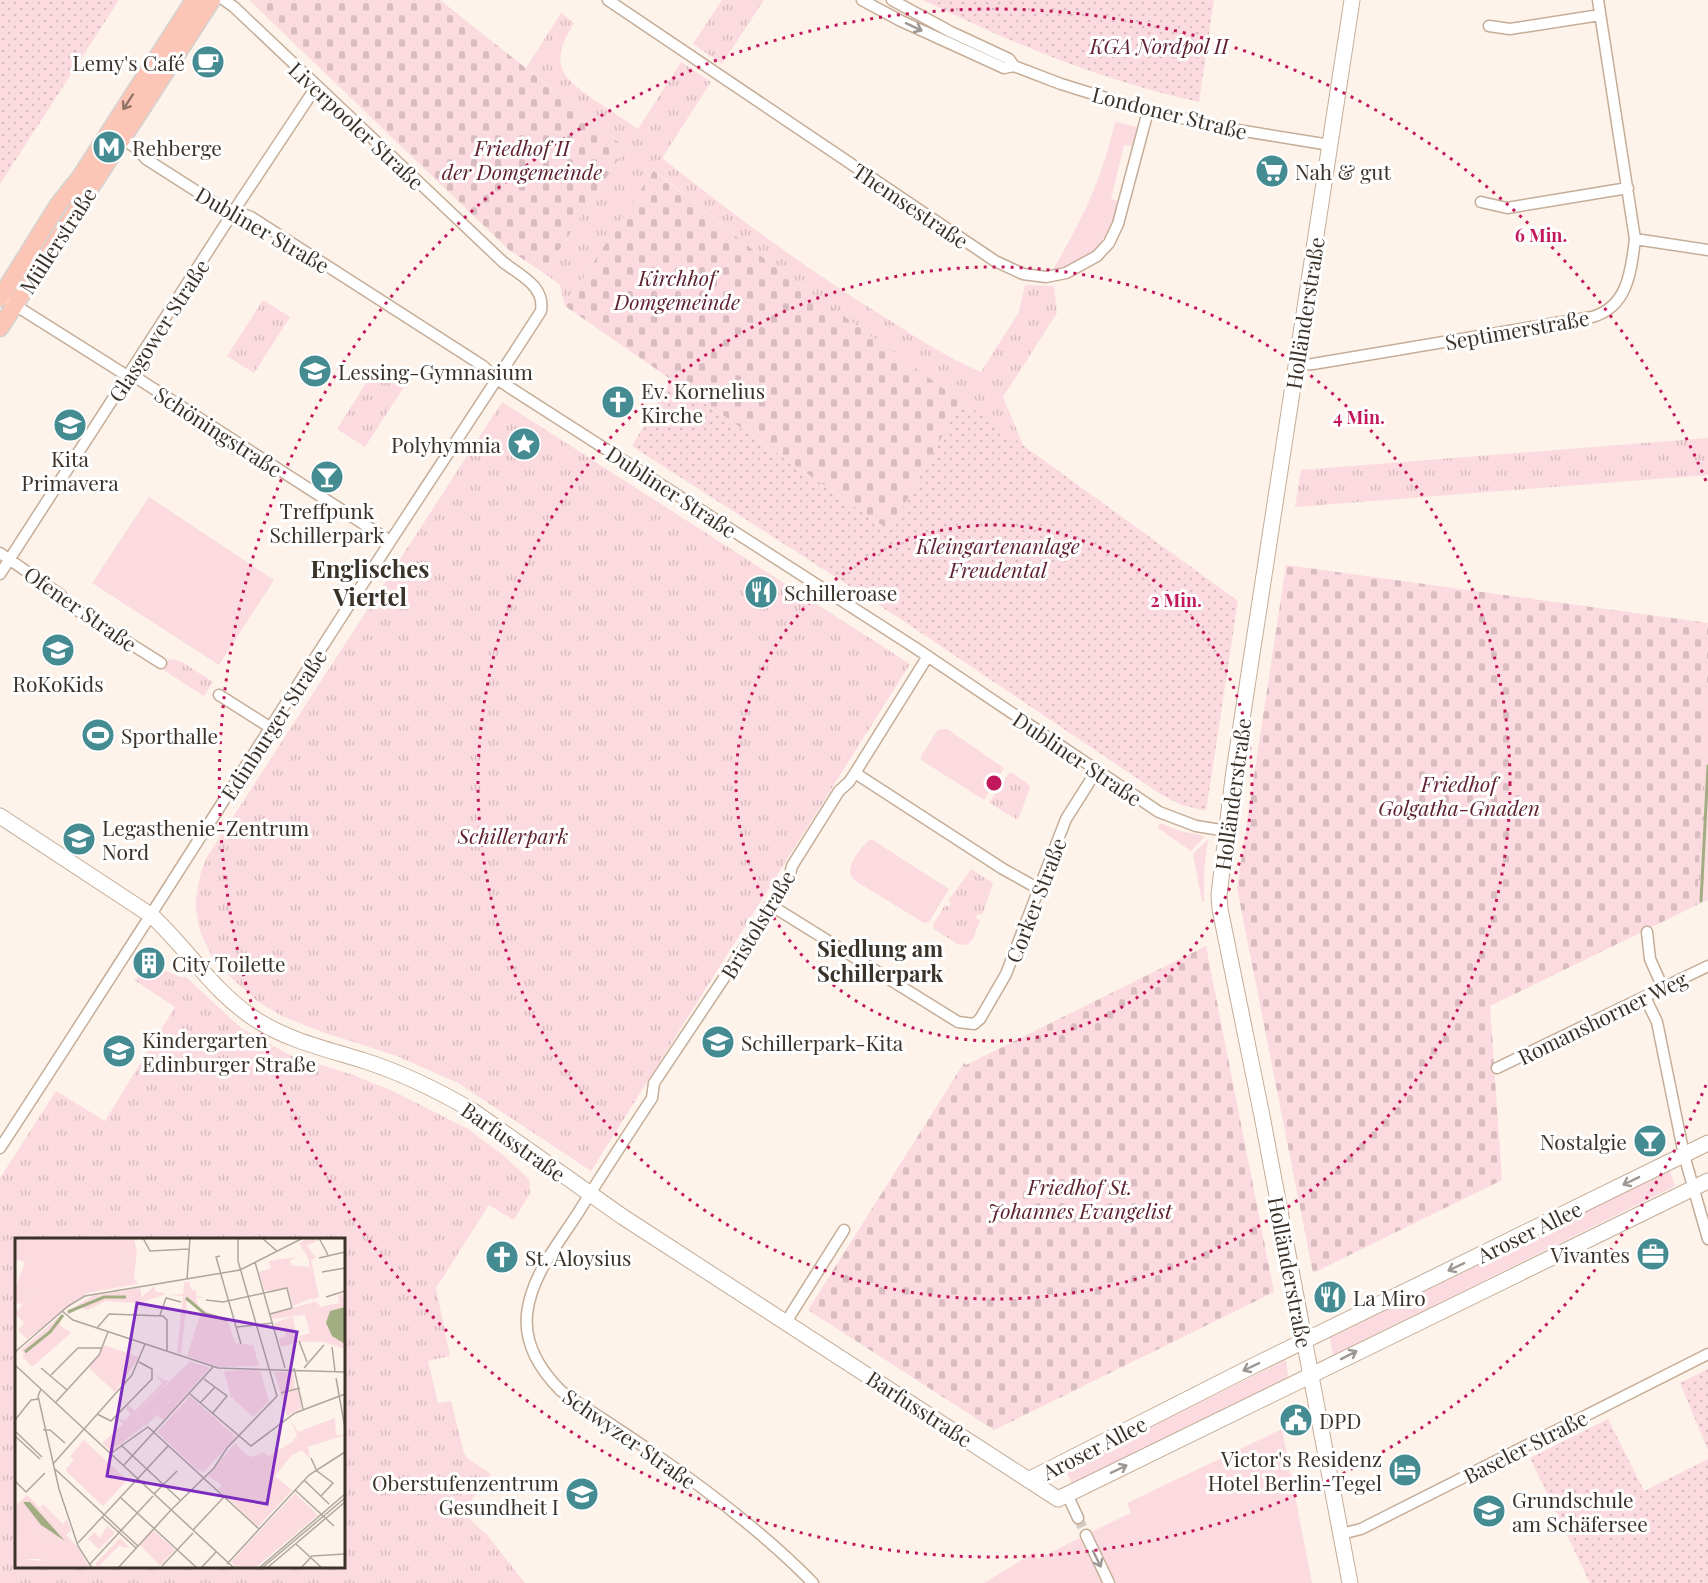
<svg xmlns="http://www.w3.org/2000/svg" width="1708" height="1583" font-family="'Playfair Display',serif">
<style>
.grass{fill:#fbdbe0}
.cemetery{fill:url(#cemetery-stones)}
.park{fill:url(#park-tufts);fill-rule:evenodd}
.garden{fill:url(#garden-dots)}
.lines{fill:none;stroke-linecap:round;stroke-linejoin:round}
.stream{stroke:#a2ad81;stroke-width:3}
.street-tunnel{stroke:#d6ccc3;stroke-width:10;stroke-dasharray:10 5;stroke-linecap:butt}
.street-casing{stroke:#c5ad98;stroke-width:13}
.secondary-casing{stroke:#c5ad98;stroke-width:17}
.primary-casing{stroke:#d4d2d0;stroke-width:19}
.street{stroke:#fff;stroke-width:10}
.secondary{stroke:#fff;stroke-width:15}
.primary{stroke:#fdc5b6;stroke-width:16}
.oneway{stroke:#9d9894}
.oneway2{stroke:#927468}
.ring{fill:none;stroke:#c2185b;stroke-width:3;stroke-dasharray:3 6}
.labels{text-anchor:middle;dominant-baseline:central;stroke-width:6;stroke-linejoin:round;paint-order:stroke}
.park-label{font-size:21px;font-style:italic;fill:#5f2130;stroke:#fff}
.poi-label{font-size:21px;fill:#3b3229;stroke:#fff;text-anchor:start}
.street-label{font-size:21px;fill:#3b3229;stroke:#fff}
.neighbourhood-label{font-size:22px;font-weight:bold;fill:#3b3229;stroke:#fff}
.quarter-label{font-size:24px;font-weight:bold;fill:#3b3229;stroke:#fff}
.inset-river{fill:none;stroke:#a2ad81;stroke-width:3}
.inset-road{fill:none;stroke:#afa69d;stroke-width:1.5}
.view{fill:#7b2cbf;fill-opacity:0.15;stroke:#7b2cbf;stroke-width:3}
.inset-edge{fill:none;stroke:#3b3229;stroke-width:3}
.centre{fill:#c2185b;stroke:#fff;stroke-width:3}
.ring-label{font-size:18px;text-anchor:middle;font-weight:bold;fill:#c2185b;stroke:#fff;stroke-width:6;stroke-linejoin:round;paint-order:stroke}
</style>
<defs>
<pattern id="cemetery-stones" width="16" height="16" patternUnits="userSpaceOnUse" patternTransform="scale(1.5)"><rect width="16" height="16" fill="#fbdbe0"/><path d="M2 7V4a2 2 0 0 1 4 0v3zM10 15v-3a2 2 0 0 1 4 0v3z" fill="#d8bcc0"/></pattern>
<pattern id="park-tufts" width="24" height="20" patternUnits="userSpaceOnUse" patternTransform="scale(1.5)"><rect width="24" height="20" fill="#fbdbe0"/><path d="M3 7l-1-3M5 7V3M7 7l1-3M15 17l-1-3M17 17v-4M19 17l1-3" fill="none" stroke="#d8bcc0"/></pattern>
<pattern id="garden-dots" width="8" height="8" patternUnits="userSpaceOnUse" patternTransform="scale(1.5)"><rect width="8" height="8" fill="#fbdbe0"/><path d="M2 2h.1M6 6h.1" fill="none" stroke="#d8bcc0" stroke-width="1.8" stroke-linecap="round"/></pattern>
</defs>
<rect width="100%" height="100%" fill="#fdf3ea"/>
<path class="grass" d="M1115,122L1137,127L1133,146L1124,145L1111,199L1119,201C1107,242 1096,259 1052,271C1082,221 1102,179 1115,122Z
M149,497L274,580L219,665L92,583Z
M940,729H947L1004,768L984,800L921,760V756L937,731Z
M1160,823L1180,831L1205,836L1191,851L1158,828Z
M871,839L949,889L929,922L924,923L854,880C851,876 850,875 850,870C851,860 864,843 871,839Z
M1208,839L1204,870V902H1202L1193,854Z
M1670,1171L1675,1186L1333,1355L1330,1338Z
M1286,1360L1288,1377L1072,1483L1065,1469Z
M1282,1429L1312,1583H1116L1091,1532L1131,1513L1127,1503Z
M1080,1538L1103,1583H984L1035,1552L1038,1559Z"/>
<path class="cemetery" d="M249,0H440L626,148L544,273L509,250Z
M653,170L761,256L962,401L890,531L565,306Z
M1286,565L1708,623V696L1697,905L1490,1006L1502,1180L1313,1273L1237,888Z
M1206,946L1274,1292L994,1430L808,1310L964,1063L966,1065Z"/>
<path class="park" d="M722,0H764L722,64L693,44Z
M561,13L574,23C550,62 558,75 594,100C609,109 623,119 638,129L681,62L711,82L662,158C735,216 809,271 889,320C918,338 949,359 981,372L1019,312L1025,285L1054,286L1057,313L1003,397L1024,447L761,256L654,170L565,306L560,285L544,273L626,148L526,68Z
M263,300L290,317L254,373L227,356Z
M375,369L404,387L365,447L337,429Z
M502,402L910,664L591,1171L458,1083L397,1056L322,1032L282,1016L258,1002L214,962L200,931L196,910V898L201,872L207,857Z
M1708,438V475L1295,507L1301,470Z
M173,659L182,662L213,682L204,696L162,669L168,660Z
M1708,696V900L1697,905L1707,700Z
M1009,773H1012L1027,783L1030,788L1019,817L1016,819L989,803Z
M971,869L993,883L992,887L982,915L978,914L976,918L980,920L973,939L967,945L957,944L934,929L933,925L945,905L949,907L951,903L948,901Z
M167,971L180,977H186L241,1028L290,1055L353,1075L395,1092L468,1129L504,1156L529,1179L530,1193L514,1220L489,1205L436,1288L450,1356L428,1361L438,1403L451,1401L464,1453L467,1458L491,1474L462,1512L488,1536L525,1583H0V1178L56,1091L105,1121L175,1007L134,980L148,972ZM16,1240H344V1566H16Z"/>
<path class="garden" d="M0,0H119L0,184Z
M923,0H1214L1199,102C1102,81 1012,43 923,0Z
M671,380L890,531L962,401L1238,601L1206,811L1182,805L1162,795L902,620L632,446Z
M1708,1369V1450L1680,1383Z
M1608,1419L1644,1491L1708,1459V1583H1590L1530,1458Z"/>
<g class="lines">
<path class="stream" d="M1701,901L1708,766"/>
<path class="street-tunnel" d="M1078,1518L1086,1535"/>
<g class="street-casing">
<path id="street" d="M608,0L995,261L1023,274L1046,277L1066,273L1097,256L1109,243L1118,224L1148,111
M862,0L901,21L1004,68L1014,66L1061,84L1148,111L1238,130L1330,145
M892,0L951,32L1009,59L1014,66
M1489,26L1510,29L1600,15
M123,139L137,149L146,159L218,205L251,217L483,366L497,379L512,389L914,647L1159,812L1196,826L1227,831
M1481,202L1507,208L1628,188
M1635,239L1708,250
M10,302L129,377L140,380L390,541
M1296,365L1313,364L1592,317C1628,307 1631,271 1635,239L1598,0
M0,553L61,595L64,602L161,663
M0,574L241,200L316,87
M219,695L271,728
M855,773L1003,869L1039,889
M772,906L958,1022L974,1024L980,1019L1006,974L1066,819L1097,770
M1647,932L1650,959L1663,988
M1645,997L1657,1022L1684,1155L1708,1239
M1497,1068L1708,966
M0,1148C132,947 259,743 390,542C440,465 491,389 541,311C545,286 521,276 503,262L234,7L224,0
M786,1322L844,1230
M1067,1494L1078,1518
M1341,1534L1361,1529L1708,1354
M1086,1535L1109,1583
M813,1583C764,1533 706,1489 649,1450C620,1430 590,1411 561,1391C540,1370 524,1344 527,1314C531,1276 558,1244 578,1213C602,1174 627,1136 652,1098L654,1083L772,906L789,878L792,866L839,791L849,782L855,773L928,656"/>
</g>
<g class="secondary-casing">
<path id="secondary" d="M0,816L152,916C189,950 211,990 255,1019C289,1041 327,1049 365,1061C402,1073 439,1091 473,1111L623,1217L1058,1499L1708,1181
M1030,1479L1251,1367L1708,1143
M1350,1583L1262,1116L1220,909L1219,895L1233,778L1352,0"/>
</g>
<g class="primary-casing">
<path id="primary" d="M0,298L58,205L81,176L194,0
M0,328L212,0"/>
</g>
<use href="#street" class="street"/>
<use href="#secondary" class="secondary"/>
<use href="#primary" class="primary"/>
</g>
<defs><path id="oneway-shaft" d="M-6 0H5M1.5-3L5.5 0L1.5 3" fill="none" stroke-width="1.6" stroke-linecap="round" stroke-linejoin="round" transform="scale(1.5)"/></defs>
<g class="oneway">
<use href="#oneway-shaft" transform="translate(914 27) rotate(25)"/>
<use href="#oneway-shaft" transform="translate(1631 1181) rotate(154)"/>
<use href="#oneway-shaft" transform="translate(1456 1267) rotate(154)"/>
<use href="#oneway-shaft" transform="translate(1349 1355) rotate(-27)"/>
<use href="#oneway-shaft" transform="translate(1251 1367) rotate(154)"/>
<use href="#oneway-shaft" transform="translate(1119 1469) rotate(-26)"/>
<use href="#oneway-shaft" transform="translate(1097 1559) rotate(64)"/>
</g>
<use class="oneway2" href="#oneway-shaft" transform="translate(128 102) rotate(123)"/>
<g class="ring">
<circle cx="994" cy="783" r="258"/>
<circle cx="994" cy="783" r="516"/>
<path d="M1706 1085A774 774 0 1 1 1706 481"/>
</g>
<defs>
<g id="cafe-disc" transform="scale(1.725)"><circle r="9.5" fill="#458c92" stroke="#fff"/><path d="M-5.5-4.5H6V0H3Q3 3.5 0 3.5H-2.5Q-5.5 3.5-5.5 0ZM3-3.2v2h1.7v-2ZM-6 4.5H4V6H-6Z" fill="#fff"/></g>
<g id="metro-disc" transform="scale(1.725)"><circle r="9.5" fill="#458c92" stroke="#fff"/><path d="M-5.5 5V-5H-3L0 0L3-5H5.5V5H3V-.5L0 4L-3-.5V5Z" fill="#fff"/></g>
<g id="supermarket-disc" transform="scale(1.725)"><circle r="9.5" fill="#458c92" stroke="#fff"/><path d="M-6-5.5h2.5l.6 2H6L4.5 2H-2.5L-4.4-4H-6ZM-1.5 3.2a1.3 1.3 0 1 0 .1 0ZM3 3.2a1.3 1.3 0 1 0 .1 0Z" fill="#fff"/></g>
<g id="school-disc" transform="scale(1.725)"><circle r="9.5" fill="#458c92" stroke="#fff"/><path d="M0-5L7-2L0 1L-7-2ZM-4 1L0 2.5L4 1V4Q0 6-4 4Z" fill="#fff"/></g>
<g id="church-disc" transform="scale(1.725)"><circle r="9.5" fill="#458c92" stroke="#fff"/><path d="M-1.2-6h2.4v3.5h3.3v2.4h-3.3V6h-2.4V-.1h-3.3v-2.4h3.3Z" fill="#fff"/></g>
<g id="sight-disc" transform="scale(1.725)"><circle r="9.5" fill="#458c92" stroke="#fff"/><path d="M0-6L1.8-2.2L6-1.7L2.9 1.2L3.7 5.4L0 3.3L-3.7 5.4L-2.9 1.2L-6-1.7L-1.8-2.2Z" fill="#fff"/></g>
<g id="bar-disc" transform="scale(1.725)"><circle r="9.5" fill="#458c92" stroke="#fff"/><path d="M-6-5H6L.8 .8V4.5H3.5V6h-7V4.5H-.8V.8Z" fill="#fff"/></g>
<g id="restaurant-disc" transform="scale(1.725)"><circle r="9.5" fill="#458c92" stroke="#fff"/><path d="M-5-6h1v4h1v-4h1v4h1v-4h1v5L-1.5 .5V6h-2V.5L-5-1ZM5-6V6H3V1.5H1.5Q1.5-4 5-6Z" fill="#fff"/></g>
<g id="stadium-disc" transform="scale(1.725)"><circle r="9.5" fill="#458c92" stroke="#fff"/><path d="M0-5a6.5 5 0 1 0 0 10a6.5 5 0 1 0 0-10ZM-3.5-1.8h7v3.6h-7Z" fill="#fff"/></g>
<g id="university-disc" transform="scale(1.725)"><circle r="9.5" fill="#458c92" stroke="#fff"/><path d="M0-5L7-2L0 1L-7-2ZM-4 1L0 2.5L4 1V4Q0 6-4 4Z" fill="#fff"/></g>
<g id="building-disc" transform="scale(1.725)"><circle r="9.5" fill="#458c92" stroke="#fff"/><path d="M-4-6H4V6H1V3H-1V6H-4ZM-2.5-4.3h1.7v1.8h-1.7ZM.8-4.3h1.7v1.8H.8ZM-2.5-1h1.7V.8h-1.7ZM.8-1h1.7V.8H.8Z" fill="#fff"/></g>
<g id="office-disc" transform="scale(1.725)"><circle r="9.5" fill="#458c92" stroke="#fff"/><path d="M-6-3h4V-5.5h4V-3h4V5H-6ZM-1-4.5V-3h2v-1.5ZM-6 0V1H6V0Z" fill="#fff"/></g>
<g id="civic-disc" transform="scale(1.725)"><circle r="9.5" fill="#458c92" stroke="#fff"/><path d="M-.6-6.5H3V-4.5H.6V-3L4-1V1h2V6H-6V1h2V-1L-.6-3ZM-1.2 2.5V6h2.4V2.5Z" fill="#fff"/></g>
<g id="hotel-disc" transform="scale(1.725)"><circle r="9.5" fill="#458c92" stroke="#fff"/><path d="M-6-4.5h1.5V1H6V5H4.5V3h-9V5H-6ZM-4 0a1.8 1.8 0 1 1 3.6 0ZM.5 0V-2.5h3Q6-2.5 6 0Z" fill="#fff"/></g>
</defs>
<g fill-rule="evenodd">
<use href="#cafe-disc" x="208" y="62"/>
<use href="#metro-disc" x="109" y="147"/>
<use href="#supermarket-disc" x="1272" y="171"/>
<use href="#school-disc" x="315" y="371"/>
<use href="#church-disc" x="618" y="402"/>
<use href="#school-disc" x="70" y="425"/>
<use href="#sight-disc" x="524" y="444"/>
<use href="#bar-disc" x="327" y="477"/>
<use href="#restaurant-disc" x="761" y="592"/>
<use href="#school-disc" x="58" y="650"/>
<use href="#stadium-disc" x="98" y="735"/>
<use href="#university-disc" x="79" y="839"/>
<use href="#building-disc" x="149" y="963"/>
<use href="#school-disc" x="718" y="1042"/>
<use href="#school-disc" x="119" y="1051"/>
<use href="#bar-disc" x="1650" y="1141"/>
<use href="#office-disc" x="1653" y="1254"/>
<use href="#church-disc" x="502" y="1257"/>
<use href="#restaurant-disc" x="1330" y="1297"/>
<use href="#civic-disc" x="1296" y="1420"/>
<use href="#hotel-disc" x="1405" y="1470"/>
<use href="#school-disc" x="582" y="1494"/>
<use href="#school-disc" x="1489" y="1511"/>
</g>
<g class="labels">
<g class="park-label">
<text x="1159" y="45">KGA Nordpol II</text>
<text x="522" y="147">Friedhof II<tspan x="522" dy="24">der Domgemeinde</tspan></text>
<text x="677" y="277">Kirchhof<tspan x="677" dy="24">Domgemeinde</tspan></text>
<text x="998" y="545">Kleingartenanlage<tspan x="998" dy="24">Freudental</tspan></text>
<text x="1459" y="783">Friedhof<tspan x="1459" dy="24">Golgatha-Gnaden</tspan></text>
<text x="513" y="835">Schillerpark</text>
<text x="1080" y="1186">Friedhof St.<tspan x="1080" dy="24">Johannes Evangelist</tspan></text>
</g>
<g class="poi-label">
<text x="185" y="62" text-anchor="end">Lemy's Café</text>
<text x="132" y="147">Rehberge</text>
<text x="1295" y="171">Nah &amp; gut</text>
<text x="338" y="371">Lessing-Gymnasium</text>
<text x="641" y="390">Ev. Kornelius<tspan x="641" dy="24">Kirche</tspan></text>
<text x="501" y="444" text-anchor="end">Polyhymnia</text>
<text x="70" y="458" text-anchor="middle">Kita<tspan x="70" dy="24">Primavera</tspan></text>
<text x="327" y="510" text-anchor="middle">Treffpunk<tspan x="327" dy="24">Schillerpark</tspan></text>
<text x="784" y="592">Schilleroase</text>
<text x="58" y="683" text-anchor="middle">RoKoKids</text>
<text x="121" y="735">Sporthalle</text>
<text x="102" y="827">Legasthenie-Zentrum<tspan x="102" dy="24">Nord</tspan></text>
<text x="172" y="963">City Toilette</text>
<text x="142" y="1039">Kindergarten<tspan x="142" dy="24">Edinburger Straße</tspan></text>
<text x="741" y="1042">Schillerpark-Kita</text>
<text x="1627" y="1141" text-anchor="end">Nostalgie</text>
<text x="1630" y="1254" text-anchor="end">Vivantes</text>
<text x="525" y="1257">St. Aloysius</text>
<text x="1353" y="1297">La Miro</text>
<text x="1319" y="1420">DPD</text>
<text x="1382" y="1458" text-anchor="end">Victor's Residenz<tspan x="1382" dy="24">Hotel Berlin-Tegel</tspan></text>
<text x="559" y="1482" text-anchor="end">Oberstufenzentrum<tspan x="559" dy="24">Gesundheit I</tspan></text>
<text x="1512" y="1499">Grundschule<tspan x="1512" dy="24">am Schäfersee</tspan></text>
</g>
<g class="street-label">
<text transform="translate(1170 112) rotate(14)">Londoner Straße</text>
<text transform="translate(357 125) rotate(43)">Liverpooler Straße</text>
<text transform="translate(911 205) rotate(34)">Themsestraße</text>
<text transform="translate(263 229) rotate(30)">Dubliner Straße</text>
<text transform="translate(57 240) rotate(-57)">Müllerstraße</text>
<text transform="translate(1304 313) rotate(-81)">Holländerstraße</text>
<text transform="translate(1517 329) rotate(-10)">Septimerstraße</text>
<text transform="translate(158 330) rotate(-57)">Glasgower Straße</text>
<text transform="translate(219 431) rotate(33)">Schöningstraße</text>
<text transform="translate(672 491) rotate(33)">Dubliner Straße</text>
<text transform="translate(81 608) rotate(35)">Ofener Straße</text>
<text transform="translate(273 724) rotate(-57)">Edinburger Straße</text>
<text transform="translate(1078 758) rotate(34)">Dubliner Straße</text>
<text transform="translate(1232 794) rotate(-82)">Holländerstraße</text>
<text transform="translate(1035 900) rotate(-69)">Corker Straße</text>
<text transform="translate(757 924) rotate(-59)">Bristolstraße</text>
<text transform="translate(1602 1017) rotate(-26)">Romanshorner Weg</text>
<text transform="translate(514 1141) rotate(35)">Barfusstraße</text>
<text transform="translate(1529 1231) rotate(-26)">Aroser Allee</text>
<text transform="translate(1291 1272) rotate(79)">Holländerstraße</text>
<text transform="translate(920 1408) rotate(33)">Barfusstraße</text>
<text transform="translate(630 1438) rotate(35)">Schwyzer Straße</text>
<text transform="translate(1525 1446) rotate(-27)">Baseler Straße</text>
<text transform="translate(1094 1447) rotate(-27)">Aroser Allee</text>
</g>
<g class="neighbourhood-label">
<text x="880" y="948">Siedlung am<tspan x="880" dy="25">Schillerpark</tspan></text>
</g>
<g class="quarter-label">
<text x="370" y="568">Englisches<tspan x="370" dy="28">Viertel</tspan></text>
</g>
</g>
<g transform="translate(15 1238)">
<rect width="330" height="330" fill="#fdf3ea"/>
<path d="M278,133L280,151L266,155L259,134ZM284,151L286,170L272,178L266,156ZM92,288L100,295L84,311L73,301L79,294L85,300ZM26,292L35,301L29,302L28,321H0L2,301L21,300ZM138,292L160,312L145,327L125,307ZM105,300L115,310L104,308L82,330L81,325Z" fill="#fbdbe0"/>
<path d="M0,0H114L109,48L73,55L12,101L3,92L9,85L0,75L20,54L1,48L10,24L0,21ZM186,74L213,83L220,105L238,107L244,128L203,129L172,118ZM44,87L56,95L17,129L7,118L25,102L44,94ZM245,132L254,163L238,179L216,159L209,133ZM150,148L161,157L133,186L121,175ZM118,177L129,188L96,213L87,205ZM280,255L303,277L240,330H222L216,324Z" fill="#fbdbe0"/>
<path d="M114,0H119L122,15L119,40L123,46L109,48ZM293,0L304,2L292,8L301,20L296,22L304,59L297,62L294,22L284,5ZM169,44H174L176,51L182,53L181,58L190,60H181L184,70L213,83L190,77L172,62L166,116L162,115L168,58L154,57L168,56ZM139,48L140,53L151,56L125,65L90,63L73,72L64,69L54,77L51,74L77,58L125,50L127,59ZM327,56L330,69L315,73L311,85L317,98L330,106V111L309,104H285L284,98L295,95L290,77L258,81L301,72L302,63L305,69L325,65L323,57ZM47,76L44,94L25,102L9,116L6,112ZM140,136L150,143L155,142L121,175L133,186L129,188L118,177L108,186L103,181L110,182L116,176L110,170L113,167L120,173L147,145ZM175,158L221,199L189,234L182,232L142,194ZM274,180L283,194L320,180L321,197H330L293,209L295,221L287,212L276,218L260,238L277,252L243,289L203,251L207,247L193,238L220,205L230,216L237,219L249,214L253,218L277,204L282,197ZM12,257L61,307L75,330H0V320L26,323L29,302L35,301L26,292L21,301L0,303V268Z" fill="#fbdbe0"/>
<path d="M281,19L275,23L276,27L295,29L299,59L278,68L273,50L250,53L244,34L256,30L254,23ZM1,48L20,54L7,67L0,64ZM302,63L301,72L258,81L256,76ZM278,79L283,104L266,109L264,101L271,98L269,91L261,93L259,85ZM89,107L124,119L100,154L74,130ZM175,123L195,130L148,182L142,177L161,157L150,148ZM69,202L112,242L88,268L50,232L59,222L55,218ZM28,266L48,286L52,282L56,293L51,297L25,269Z" fill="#fbdbe0"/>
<path d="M330,69V106L317,98L311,85L315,73ZM8,264H15L50,303L26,287Z" fill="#a2ad81"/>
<path class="inset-river" d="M171,60L190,76L213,82M53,74L89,59H111M10,114L35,94L48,77"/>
<path class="inset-road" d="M128,0L135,13L174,11M247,0L262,13M304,0L313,17M205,18L201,19L226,106M304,20L330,14M240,24L270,130M307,34L330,30M172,41L175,0M311,59L330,53M191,62L208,64L272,50L277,70M47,73L58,82L203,130L330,134M255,76L277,70M145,77L151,60L166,64M222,89L258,85M82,90L94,76L148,78L152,82V113M284,103L292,124M317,109L320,133M0,114L53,68L70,58L225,32L288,0M0,127L219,330M26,130L52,152M279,130L288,171M289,130L309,107M36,137L63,110H87M117,137L130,106M321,140L330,190M189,141L212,158L197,176M26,151L23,158L44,251L63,308L77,330M266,155L285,150M175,156L236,208L280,175L330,156M41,164L84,117L93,94M185,165L200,149M82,176L96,183L137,141V131L124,124M0,182L16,162L24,161M28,192H35L50,205M0,193L27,219M0,198L25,221M106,207L165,262M95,216L133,189L244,291M296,220L302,233L318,245L306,258M38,226L117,137M108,228L198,129M40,231L123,308M289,242L314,266M0,243L11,254L30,235M280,252L319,288M139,256L162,233M106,260L182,330M155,273L199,230L212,210L262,158L223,23V0M87,279L121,310M178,292L209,259M63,305L153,208M281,306L307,330M75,326L138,258M212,326L294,237L330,214M147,328L178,295M103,330L155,273M186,330L201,314M244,330L330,256M247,330L330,260M252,330L330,264M286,330L297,318L330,316"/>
<path class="view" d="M122,65L282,94L252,266L92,238Z"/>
<rect width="330" height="330" class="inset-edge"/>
</g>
<circle cx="994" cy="783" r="9" class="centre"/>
<g class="ring-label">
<text x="1541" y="242">6 Min.</text>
<text x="1359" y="424">4 Min.</text>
<text x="1176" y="607">2 Min.</text>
</g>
</svg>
